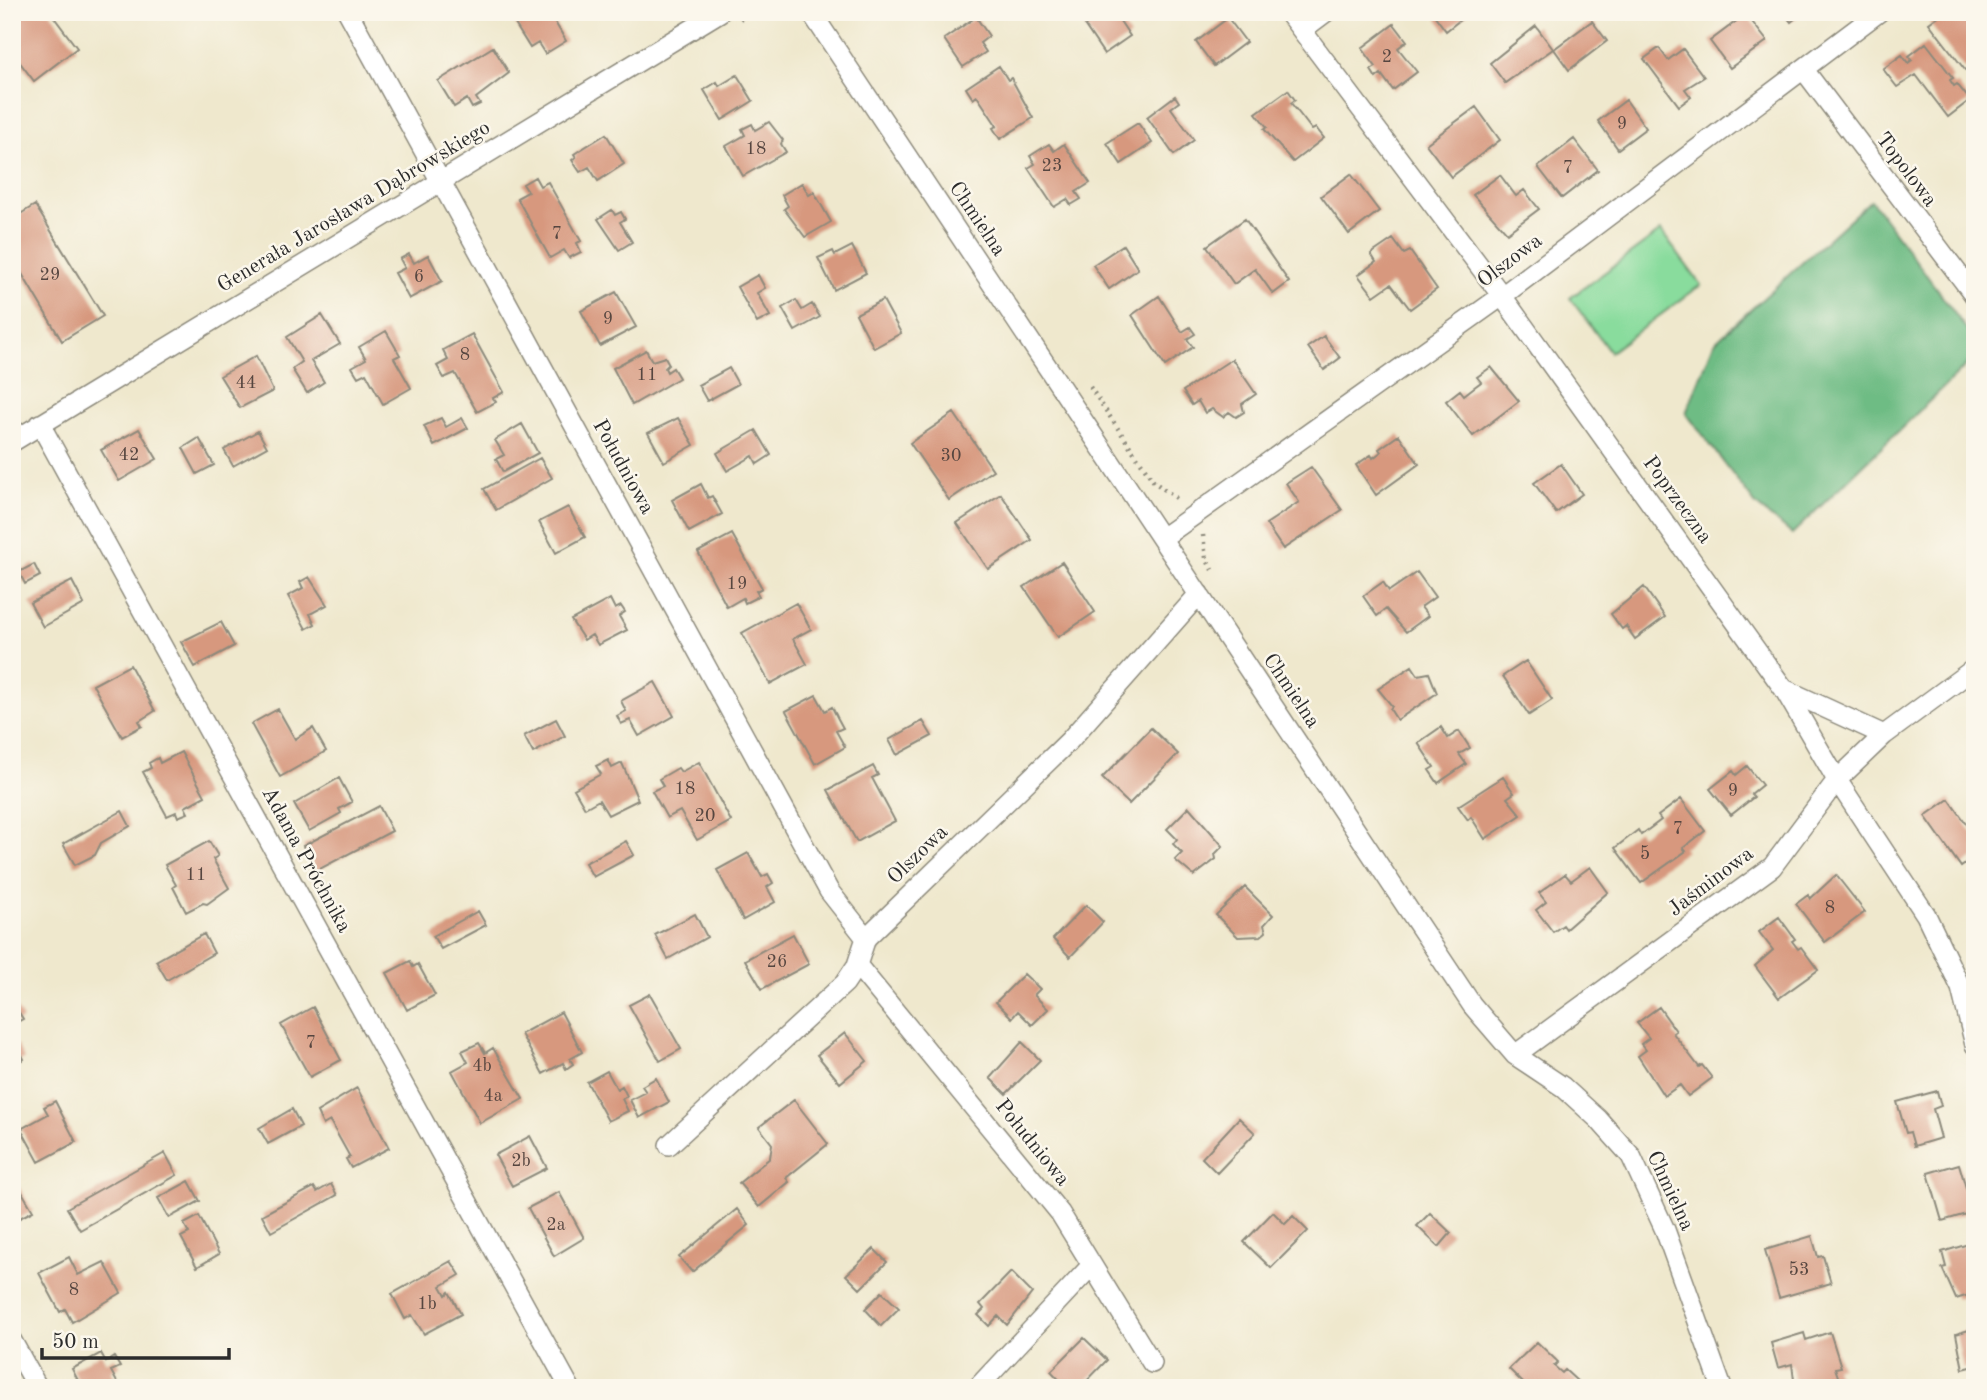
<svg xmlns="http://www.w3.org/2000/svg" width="1987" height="1400" font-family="'Old Standard TT',serif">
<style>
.green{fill:#89dc9d;stroke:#5a8464;stroke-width:2}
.forest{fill:#6ebc84;stroke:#4c7458;stroke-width:2}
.building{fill:#d7987e}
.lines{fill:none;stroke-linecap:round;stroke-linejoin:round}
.street-casing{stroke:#8d8a7c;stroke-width:22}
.path{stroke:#8d8a7c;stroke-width:4.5;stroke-dasharray:2 5;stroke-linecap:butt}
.street{stroke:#fff;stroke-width:19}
.labels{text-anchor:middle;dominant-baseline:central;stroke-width:5;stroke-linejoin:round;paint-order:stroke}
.number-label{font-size:18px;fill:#564640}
.street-label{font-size:21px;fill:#2b2b2b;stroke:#fbf7ec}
</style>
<rect width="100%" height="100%" fill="#fbf7ec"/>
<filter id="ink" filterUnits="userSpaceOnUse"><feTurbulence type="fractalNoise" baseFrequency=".0143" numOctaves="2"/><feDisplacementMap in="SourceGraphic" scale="14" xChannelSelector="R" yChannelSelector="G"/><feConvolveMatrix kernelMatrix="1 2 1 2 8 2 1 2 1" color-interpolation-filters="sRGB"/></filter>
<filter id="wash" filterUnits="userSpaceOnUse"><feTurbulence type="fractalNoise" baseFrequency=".00686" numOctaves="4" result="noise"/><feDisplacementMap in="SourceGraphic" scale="28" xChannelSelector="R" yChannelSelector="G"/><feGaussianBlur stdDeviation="1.57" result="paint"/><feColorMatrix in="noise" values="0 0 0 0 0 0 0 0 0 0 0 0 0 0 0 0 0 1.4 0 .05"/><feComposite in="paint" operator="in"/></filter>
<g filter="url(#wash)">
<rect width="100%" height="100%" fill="#efe8cd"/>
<path class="green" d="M1661,231L1701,285L1610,352L1570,298Z"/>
<path class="forest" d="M1871,200L1975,341V357L1792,534L1756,505L1686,413L1714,343Z"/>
<g id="blocks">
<path class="building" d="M12,12H50L77,48L34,81L12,52Z
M530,12H549L566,41L545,54L538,43L530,48L515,24Z
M1105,12H1114L1130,36L1104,54L1085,26Z
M1432,12H1470L1446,31Z
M1783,12H1803L1791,22Z
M1944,12H1975V63L1965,70L1929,23Z
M1746,14L1767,41L1730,68L1710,41Z
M976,17L989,36L980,43L986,52L963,67L944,39Z
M1228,18L1246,42L1214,66L1196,42Z
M1592,21L1607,41L1569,70L1554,49Z
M1394,24L1407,41L1398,48L1417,72L1393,90L1381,74L1376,78L1371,70L1376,67L1362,48Z
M1536,26L1553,49L1505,83L1490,63Z
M1926,43L1953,78L1950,80L1954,86L1957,84L1970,100L1948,117L1916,75L1897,87L1883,69L1902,55L1908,63L1912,60L1909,56Z
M493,47L509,73L476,98L480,104L472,108L467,99L454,107L438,81Z
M1659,48L1668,60L1683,49L1704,77L1685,89L1691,97L1679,106L1644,59Z
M999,66L1008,80L1011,78L1033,118L1000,139L993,128L997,126L977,96L973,99L966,88Z
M737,75L753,101L722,120L704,90L717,82L719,86Z
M1288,90L1295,100L1291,103L1302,117L1312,130L1316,128L1324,138L1293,162L1264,129L1267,127L1256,113Z
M1175,96L1179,102L1171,108L1194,140L1174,155L1147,117Z
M1626,100L1646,128L1618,149L1598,121Z
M1476,107L1500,140L1451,177L1426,144Z
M769,122L783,140L781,144L786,152L743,176L726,146L745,135L742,129L752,124L755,130Z
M1138,123L1152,143L1121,164L1107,143Z
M606,134L624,164L598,181L589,167L580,172L572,160L576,157L574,154Z
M1574,139L1598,170L1562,198L1538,167Z
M1049,144L1054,151L1064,144L1090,183L1076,192L1081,199L1071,205L1067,199L1054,207L1028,168L1035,164L1030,156Z
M1351,174L1379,211L1349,234L1321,196Z
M1500,175L1516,196L1524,190L1539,209L1507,233L1473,195Z
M535,177L540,186L548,182L581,241L577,243L581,252L569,258L564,250L550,258L517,198L528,192L523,184Z
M802,183L809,195L814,192L831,222L805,237L784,209L788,206L782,195Z
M35,205L103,316L62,341L12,257V219Z
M612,210L615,215L621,212L625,219L620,222L632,242L619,250L598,219Z
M1245,219L1289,282L1273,294L1255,269L1234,284L1207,246Z
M1393,239L1404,254L1410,251L1437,289L1410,309L1391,284L1374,296L1358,275L1376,262L1371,254Z
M1123,245L1138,269L1109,289L1093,265Z
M852,246L866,273L834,290L818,258L833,251L835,255Z
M409,254L414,263L428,255L442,281L409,299L395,273L405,268L400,259Z
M758,275L765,288L757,293L770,316L757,323L737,287Z
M616,292L636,327L600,346L581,311Z
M1159,296L1182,332L1190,327L1195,334L1187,339L1193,347L1165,366L1132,315Z
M796,300L802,310L812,304L820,317L795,331L782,308Z
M883,300L901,333L874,348L856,314Z
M322,315L340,344L311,361L324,382L307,393L292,369L302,362L287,337Z
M386,331L400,355L394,358L411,388L383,404L366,373L358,377L352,367L366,359L359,347Z
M472,334L504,392L493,398L496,402L477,412L455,373L444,378L437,366L448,360L443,350Z
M1324,336L1340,358L1324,370L1308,347Z
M646,350L652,361L665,357L669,364L665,368L667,372L673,368L679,378L632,405L613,368Z
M256,356L273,391L240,408L220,376Z
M1232,359L1256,394L1242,404L1244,412L1236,417L1229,412L1223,417L1212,409L1205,413L1198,401L1192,405L1183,391Z
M1491,367L1519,401L1473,436L1446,401L1460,390L1464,395L1473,388L1481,382L1477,377Z
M729,368L738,384L707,401L698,385Z
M954,413L993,470L949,500L910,443Z
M441,418L446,427L462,418L468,428L434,446L424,426Z
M678,418L694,445L664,462L648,433Z
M522,424L538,453L503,472L496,459L504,455L495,440Z
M139,429L157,459L119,481L101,450Z
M756,430L771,455L757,464L753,456L727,471L717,453Z
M258,431L267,447L233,466L224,450Z
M1399,435L1419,464L1376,495L1356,465L1371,455L1373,458L1381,452L1379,449Z
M199,438L214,465L197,474L183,448Z
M540,458L552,478L496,510L484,489Z
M1561,464L1582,494L1556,513L1534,483Z
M1311,467L1342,510L1283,549L1266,524L1299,502L1286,483Z
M701,484L708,498L712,496L722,514L689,532L672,500Z
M1001,494L1032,540L988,569L957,523Z
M568,507L585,537L556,553L539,522Z
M732,534L762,588L756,591L759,596L745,603L743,598L727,607L698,552Z
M1062,562L1095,612L1058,637L1024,587Z
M34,564L40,576L25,584L19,572Z
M1417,572L1435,597L1421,607L1428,616L1406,632L1386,609L1377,616L1363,596L1383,582L1389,591Z
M309,577L327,605L310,614L315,624L306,629L288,596L303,588L300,582Z
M72,581L84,604L43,627L30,603Z
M1644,587L1665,617L1635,639L1626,626L1622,629L1611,614Z
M610,599L615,609L621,606L625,612L619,616L627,630L598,645L592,635L584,640L571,620Z
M796,603L811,629L793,639L807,664L770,684L742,633Z
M221,622L234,646L195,667L181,642Z
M1526,661L1552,700L1529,715L1503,676Z
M130,665L155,711L139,721L142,726L122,737L93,685Z
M1412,666L1418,675L1429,673L1437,693L1397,720L1390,709L1392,706L1378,689Z
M655,682L674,716L639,736L630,720L621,724L617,716L626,711L621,701Z
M816,695L825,711L832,707L837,717L843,728L836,731L845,747L815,764L786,711Z
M278,709L295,739L313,728L326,751L280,777L251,724Z
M556,719L565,736L533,753L524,736Z
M923,721L932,736L897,755L889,740Z
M1441,727L1448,738L1459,731L1470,748L1459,754L1466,764L1438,783L1429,770L1434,767L1418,743Z
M1151,728L1178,754L1129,804L1102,778Z
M181,752L205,796L185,807L188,813L178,817L176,812L167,816L143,772L151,768L149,763L158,758L160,763Z
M608,760L612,768L622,763L638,800L608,815L599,800L585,808L574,789L601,774L596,766Z
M699,762L731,821L697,840L680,811L667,818L652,791L663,786L659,779L678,768L681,772Z
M873,766L878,775L872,778L895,821L857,842L828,790Z
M1747,766L1762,785L1751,794L1754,797L1731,815L1710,789L1733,771L1736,775Z
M1503,777L1514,793L1507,798L1521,815L1485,839L1471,817L1468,820L1458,806Z
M339,778L352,802L339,809L341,813L309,831L294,804Z
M1681,799L1705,831L1683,848L1686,851L1641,883L1615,848L1638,830L1641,835L1661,820L1658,816Z
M1949,799L1975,836V857L1961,867L1925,816Z
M379,806L392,831L316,871L303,846Z
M1189,807L1223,846L1215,854L1216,859L1194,876L1175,860L1182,853L1173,844L1177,839L1167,829Z
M122,811L130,826L101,843L95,855L75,865L63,844Z
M209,841L218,856L213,859L229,888L207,904L203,903L186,912L173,887L176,885L165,865Z
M626,841L634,855L593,877L585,863Z
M748,853L762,877L768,874L773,883L767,887L775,902L743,920L717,870Z
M1590,867L1608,892L1566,929L1563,925L1553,932L1536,910L1546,902L1539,893L1565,874L1571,881Z
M1836,875L1865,912L1825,942L1796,904L1808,895L1810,899Z
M1245,887L1273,915L1264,925L1266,932L1261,936L1238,937L1216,915Z
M1086,905L1103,922L1070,957L1053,939Z
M478,911L486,925L441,949L433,936Z
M695,914L707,937L668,959L655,935Z
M1779,917L1795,939L1792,941L1798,949L1801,947L1818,970L1779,998L1755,966L1773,950L1759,932Z
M204,934L214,953L167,980L156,961Z
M793,934L809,964L762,989L745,960Z
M410,961L413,967L418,964L435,995L407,1010L387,973Z
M1024,974L1040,989L1034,995L1048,1009L1032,1025L1018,1011L1012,1018L996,1002Z
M650,994L681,1049L660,1061L629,1005Z
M15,1006L23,1019L12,1025V1008Z
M313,1007L341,1060L310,1077L281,1025Z
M1659,1007L1676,1031L1673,1033L1699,1067L1702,1065L1712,1078L1688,1096L1680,1085L1664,1096L1638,1056L1646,1050L1641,1044L1649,1038L1637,1023Z
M561,1012L582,1052L570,1059L573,1064L566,1069L563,1063L543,1074L521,1034Z
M845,1033L867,1061L840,1083L817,1055Z
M1022,1042L1040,1060L1006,1094L990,1078Z
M479,1043L485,1053L493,1048L523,1099L480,1123L452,1071L468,1062L462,1051Z
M17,1045L24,1059L12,1065V1048Z
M607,1071L617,1089L622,1086L627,1096L622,1099L628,1111L608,1121L587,1082Z
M656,1078L669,1102L639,1118L630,1100L646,1092L642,1086Z
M357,1088L389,1148L351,1168L346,1159L350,1157L330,1121L323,1125L317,1112Z
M1937,1091L1941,1106L1933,1109L1941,1138L1914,1146L1910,1132L1906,1133L1897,1102Z
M794,1100L828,1144L786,1178L789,1182L759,1207L739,1183L770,1158L772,1144L759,1127Z
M55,1101L76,1142L39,1162L21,1129L48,1114L44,1107Z
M292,1109L301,1126L268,1144L259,1128Z
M1239,1118L1255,1133L1217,1173L1202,1158Z
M530,1136L547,1168L512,1186L495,1155Z
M165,1153L177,1175L80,1230L67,1208Z
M1959,1164L1973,1212L1942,1221L1928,1173Z
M15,1180L33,1211L12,1222V1182Z
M189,1181L200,1201L169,1218L158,1198Z
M331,1184L337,1195L271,1232L262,1215L314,1187L317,1192Z
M559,1192L584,1238L554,1256L528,1208Z
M737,1209L749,1225L692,1272L679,1257Z
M1273,1212L1285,1224L1293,1216L1308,1231L1271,1268L1244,1242Z
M1430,1213L1451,1233L1439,1247L1417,1226Z
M199,1216L219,1254L197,1267L181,1237L189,1233L184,1224Z
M1812,1236L1818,1257L1823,1256L1831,1283L1779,1298L1765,1250Z
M1975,1242V1293L1956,1299L1942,1268L1946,1267L1942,1252Z
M874,1249L887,1262L860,1289L846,1275Z
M69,1257L78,1275L104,1262L121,1293L72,1322L65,1309L60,1312L39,1273Z
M451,1261L460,1275L441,1286L446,1295L449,1292L461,1314L424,1334L412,1315L405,1319L392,1294Z
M1011,1272L1032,1293L1007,1325L998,1316L989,1326L978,1315L984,1309L980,1304Z
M882,1292L899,1308L881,1326L865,1309Z
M1975,1328V1366L1963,1369L1956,1334Z
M1830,1332L1841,1367L1835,1368L1841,1385L1795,1388L1792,1364L1778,1368L1771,1343L1804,1333L1806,1340Z
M1084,1338L1107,1360L1080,1388H1067L1051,1371Z
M1537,1342L1558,1362L1554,1366L1562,1373L1565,1370L1577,1381L1570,1388H1528L1509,1369Z
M101,1353L106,1362L114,1357L120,1367L111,1371L118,1384L111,1388H82L72,1369Z"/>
</g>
</g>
<g filter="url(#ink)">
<use href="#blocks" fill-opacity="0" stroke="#8d8a7c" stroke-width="2"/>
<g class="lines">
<g class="street-casing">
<path id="street" d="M348,12L829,891L866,938
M811,12L1472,1005L1515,1055L1563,1087L1598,1119L1631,1156L1665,1230L1722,1388
M1288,12L1502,296L1784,689L1837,780L1926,915L1961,988L1975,1045
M1302,30L1326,12
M1804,70L1975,296
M40,424L570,1388
M12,442L720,12
M1162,538L1502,296L1879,12
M1784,689L1884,735
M857,965L1060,1213L1152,1363
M1515,1055L1772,867L1837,780L1884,735L1975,668
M669,1145L845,983L857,965L866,938L1069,741L1199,594
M12,1341L38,1388
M980,1385L1092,1265"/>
</g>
<path class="path" d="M740,19L750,12
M1090,387L1154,482L1179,500
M1203,535L1206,558L1212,570"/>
<use href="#street" class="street"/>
</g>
</g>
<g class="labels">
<g class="number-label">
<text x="1387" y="57">2</text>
<text x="1622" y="124">9</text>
<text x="756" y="149">18</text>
<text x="1052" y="166">23</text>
<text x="1568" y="168">7</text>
<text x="557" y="234">7</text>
<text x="50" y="275">29</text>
<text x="419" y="277">6</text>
<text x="608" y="319">9</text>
<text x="465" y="355">8</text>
<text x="647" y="375">11</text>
<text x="246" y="383">44</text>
<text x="129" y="455">42</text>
<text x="951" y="456">30</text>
<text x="737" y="584">19</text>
<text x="685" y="789">18</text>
<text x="1733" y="791">9</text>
<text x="705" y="816">20</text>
<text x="1678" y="829">7</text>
<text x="1645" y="854">5</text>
<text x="196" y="875">11</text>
<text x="1830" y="908">8</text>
<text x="777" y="962">26</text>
<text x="311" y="1043">7</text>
<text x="482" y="1066">4b</text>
<text x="493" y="1096">4a</text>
<text x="521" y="1161">2b</text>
<text x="556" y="1225">2a</text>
<text x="1799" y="1270">53</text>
<text x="74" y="1290">8</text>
<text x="427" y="1304">1b</text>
</g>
<g class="street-label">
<text transform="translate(1906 170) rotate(53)">Topolowa</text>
<text transform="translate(354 207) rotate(-31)">Generała Jarosława Dąbrowskiego</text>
<text transform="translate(977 219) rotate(56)">Chmielna</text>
<text transform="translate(1510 261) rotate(-37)">Olszowa</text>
<text transform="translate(623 467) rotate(61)">Południowa</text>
<text transform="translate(1677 500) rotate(54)">Poprzeczna</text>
<text transform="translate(1291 691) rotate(56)">Chmielna</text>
<text transform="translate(918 855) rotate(-44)">Olszowa</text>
<text transform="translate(306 860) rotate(61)">Adama Próchnika</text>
<text transform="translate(1711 882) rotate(-37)">Jaśminowa</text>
<text transform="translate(1032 1143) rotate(51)">Południowa</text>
<text transform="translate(1670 1191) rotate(65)">Chmielna</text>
</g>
</g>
<rect width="1987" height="1400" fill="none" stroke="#fbf7ec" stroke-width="42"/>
<path d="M42 1348v10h187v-10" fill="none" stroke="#2b2b2b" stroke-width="3.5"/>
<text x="52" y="1348" font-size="21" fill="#2b2b2b" stroke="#fbf7ec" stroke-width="5" paint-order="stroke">50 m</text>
</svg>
